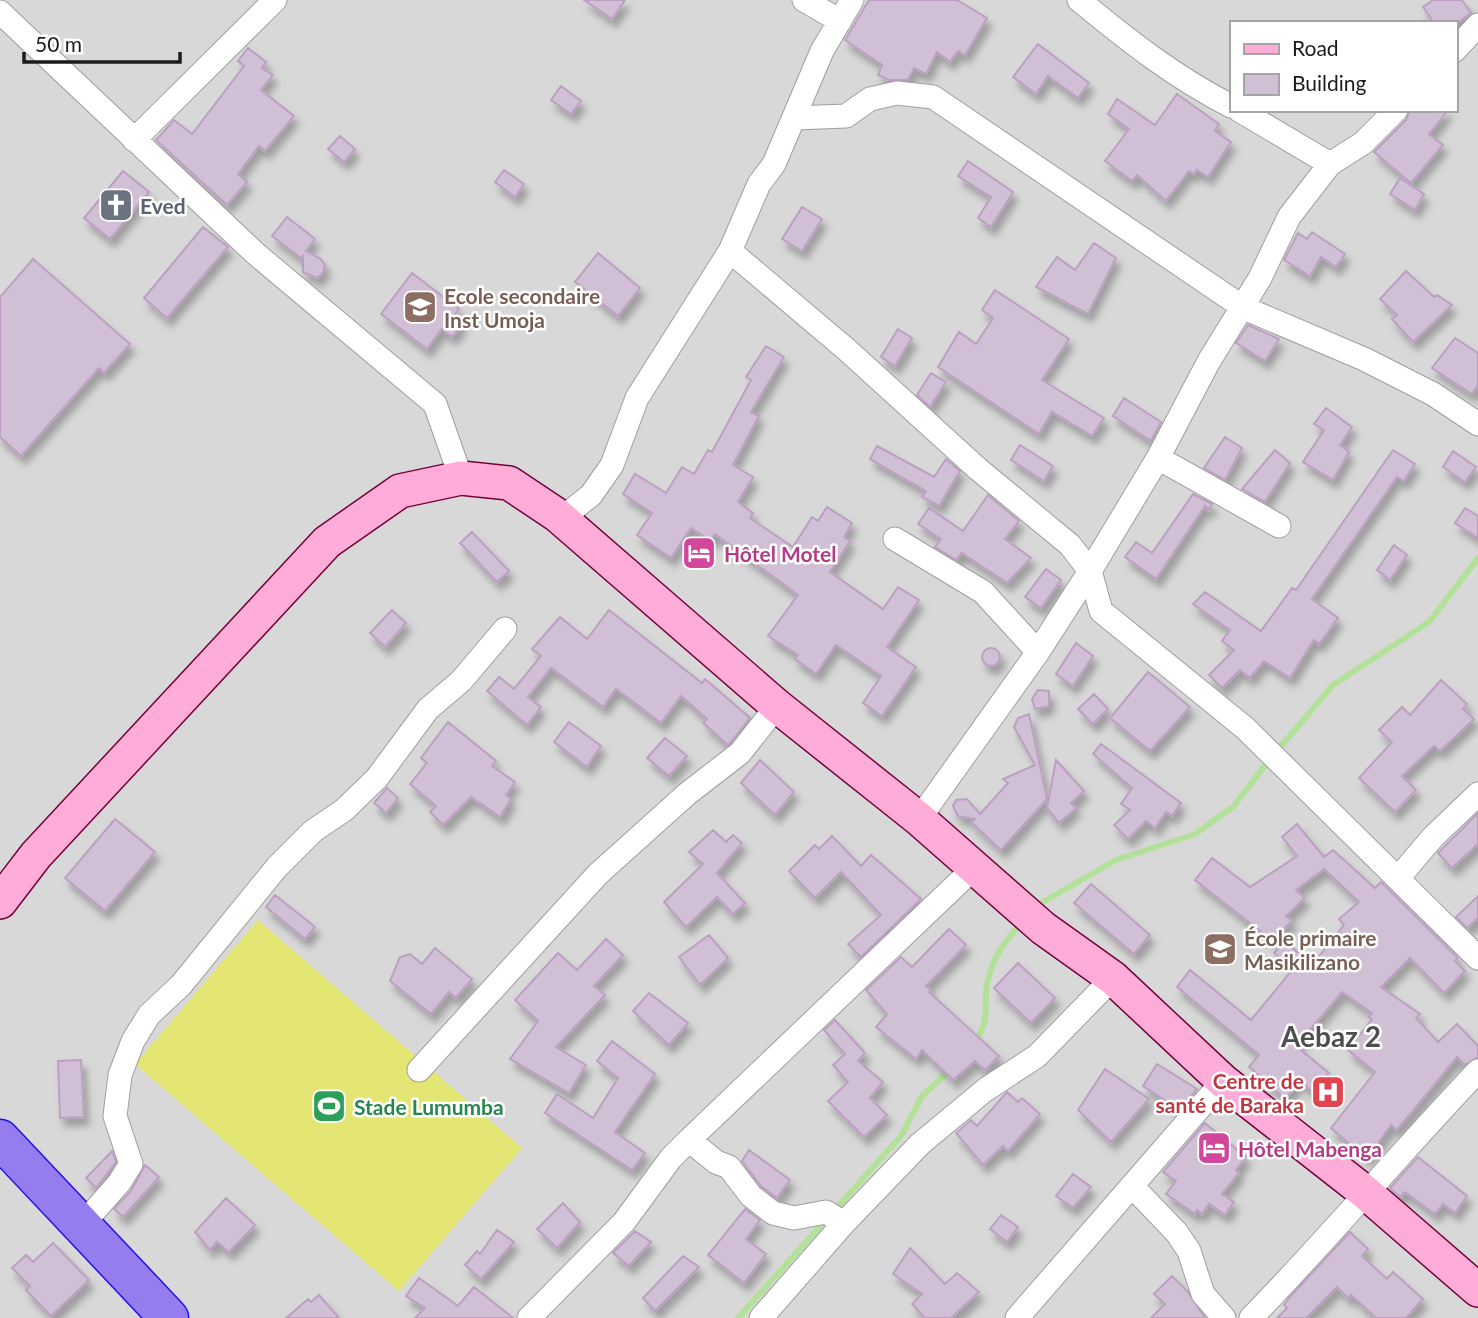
<svg xmlns="http://www.w3.org/2000/svg" width="1478" height="1318" font-family="Lato,sans-serif">
<style>
.residential{fill:#d8d8d9;fill-rule:evenodd}
.pitch{fill:#e4e673}
.lines{fill:none;stroke-linecap:round;stroke-linejoin:round}
.stream{stroke:#b4e19a;stroke-width:6}
.building{fill:#d1bfd5;stroke:#bca0c1;stroke-width:2;filter:url(#shadow)}
.street-casing{stroke:#9f9f9f;stroke-width:25}
.secondary-casing{stroke:#740038;stroke-width:36}
.highway-casing{stroke:#1f12e6;stroke-width:41}
.street{stroke:#fff;stroke-width:23}
.secondary{stroke:#ffacd9;stroke-width:33}
.highway{stroke:#967def;stroke-width:38}
.labels{text-anchor:middle;dominant-baseline:central;stroke-width:5;stroke-linejoin:round;paint-order:stroke}
.worship-label{font-size:21px;font-weight:bold;fill:#5b616d;stroke:#fff;text-anchor:start}
.education-label{font-size:21px;font-weight:bold;fill:#785e54;stroke:#fff;text-anchor:start}
.hotel-label{font-size:21px;font-weight:bold;fill:#b23c85;stroke:#fff;text-anchor:start}
.health-label{font-size:21px;font-weight:bold;fill:#be3a42;stroke:#fff;text-anchor:end}
.leisure-label{font-size:21px;font-weight:bold;fill:#27864d;stroke:#fff;text-anchor:start}
.district-label{font-size:28px;font-weight:bold;fill:#4e4e4e;stroke:#fff}
</style>
<defs>
<filter id="shadow"><feDropShadow dx="4.5" dy="8" stdDeviation="3.5" flood-color="#0004"/></filter>
</defs>
<rect width="100%" height="100%" fill="#eedfed"/>
<path class="residential" d="M0,0H1478V1318H0ZM1231,23H1455V110H1231Z"/>
<path class="pitch" d="M258,920L522,1148L399,1291L135,1064Z"/>
<g class="lines">
<path class="stream" d="M1277,751L1333,685L1429,622L1478,558
M1036,906L1116,860L1195,834L1233,807L1270,759
M975,1041C991,1020 983,1007 987,984C992,958 1005,941 1022,922
M738,1318L901,1136L922,1096L952,1068"/>
</g>
<path class="building" d="M584,0H625L612,19Z
M869,0H957L987,18L965,55L958,51L950,62L937,52L926,74L914,68L908,80H889L878,75L882,65L845,40Z
M1433,0H1462L1471,13L1457,23H1434L1423,7Z
M1038,44L1089,83L1078,98L1048,76L1036,94L1013,77Z
M248,48L266,62L262,68L273,75L261,90L294,116L265,151L259,146L238,174L247,182L227,205L156,140L174,120L192,134L244,66L238,61Z
M561,86L581,101L571,114L551,100Z
M1177,94L1219,124L1215,131L1231,142L1208,177L1197,170L1194,174L1189,171L1166,201L1137,175L1132,181L1105,161L1129,129L1108,114L1117,99L1155,125Z
M1410,110H1448L1429,134L1443,145L1411,183L1374,152L1406,120Z
M340,136L355,149L344,162L328,149Z
M968,161L1013,192L991,227L978,218L991,197L958,176Z
M504,170L524,184L515,197L495,182Z
M123,171L149,192L110,239L84,218Z
M1400,178L1424,194L1415,210L1390,194Z
M802,207L822,219L802,251L782,239Z
M287,217L315,239L306,251L321,259L325,266L323,273L317,278L303,272V256L301,258L272,236Z
M203,227L228,247L167,318L144,298Z
M1312,232L1345,254L1336,267L1321,257L1310,276L1284,260L1298,233L1307,239Z
M1094,243L1116,258L1088,314L1036,287L1057,257L1075,270Z
M598,253L640,288L618,316L575,282Z
M33,259L130,344L104,373L99,368L21,456L0,437V297Z
M1406,271L1434,297L1437,295L1452,305L1413,342L1392,319L1397,315L1380,299Z
M412,273L459,309L453,317L462,324L452,337L442,329L427,349L381,314Z
M995,290L1069,339L1042,380L1104,418L1092,436L1052,412L1039,434L938,367L959,332L976,344L993,318L982,310Z
M1248,325L1279,339L1265,361L1236,343Z
M898,329L912,338L895,366L881,357Z
M1455,338L1478,353V385L1472,394L1432,368Z
M766,346L784,357L751,412L759,416L733,465L753,477L738,502L753,513L750,518L793,547L812,517L818,521L827,507L852,523L844,537L850,541L830,572L883,609L898,587L919,600L887,647L916,667L882,716L863,703L881,676L836,645L816,674L795,659L798,655L768,636L798,595L715,534L711,541L691,528L671,558L637,535L652,513L623,494L635,474L666,493L682,467L694,474L708,450L712,452L751,380L746,377Z
M931,373L946,382L930,407L917,395Z
M1124,398L1161,422L1151,441L1113,416Z
M1326,408L1352,427L1340,445L1349,452L1333,480L1303,462L1324,430L1314,424Z
M1225,437L1242,448L1225,480L1204,468Z
M1020,445L1053,466L1044,481L1011,460Z
M877,446L934,477L946,459L960,471L939,506L922,497L926,491L870,459Z
M1275,450L1290,463L1265,502L1242,489Z
M1393,450L1415,464L1404,481L1397,477L1312,599L1338,618L1319,644L1314,640L1290,678L1264,661L1250,678L1240,670L1222,688L1209,675L1234,650L1222,641L1230,630L1193,604L1205,592L1261,631L1292,588L1296,590Z
M1453,451L1476,467L1465,482L1443,467Z
M1193,494L1212,504L1209,510L1205,506L1156,579L1125,557L1136,542L1152,553Z
M988,495L1019,521L1005,539L1031,558L1007,583L962,553L956,560L935,547L941,539L918,524L929,508L963,531Z
M1465,508L1478,516V538L1455,523Z
M472,532L509,571L497,582L460,543Z
M1394,545L1407,555L1390,580L1377,570Z
M1046,569L1061,580L1041,608L1025,597Z
M392,610L406,623L385,647L370,633Z
M609,610L702,683L705,679L750,718L730,743L728,745L703,723L707,719L681,696L661,723L616,689L603,707L551,668L528,697L541,707L527,725L487,691L499,677L514,689L541,656L532,649L560,617L587,639Z
M1076,643L1093,656L1073,686L1056,674Z
M982 657a9 9 0 1 1 18 0a9 9 0 1 1-18 0Z
M1148,672L1190,707L1150,751L1110,718Z
M1441,680L1467,704L1463,709L1474,719L1440,751L1434,746L1402,776L1416,790L1395,812L1359,778L1392,742L1379,730L1402,707L1410,715Z
M1038,690L1049,691V706L1035,709L1032,699Z
M1094,694L1108,709L1093,724L1078,709Z
M1029,714L1047,799L1001,850L972,823L975,819L958,816L953,806L956,800L967,799L980,814L1008,783L1003,779L1035,765L1014,727L1018,718Z
M448,722L496,761L492,766L515,782L506,795L511,799L500,817L471,797L443,825L430,812L436,806L410,784L427,763L421,758Z
M569,722L601,746L587,767L554,742Z
M665,738L687,756L669,776L647,758Z
M1101,744L1181,803L1172,816L1166,812L1155,828L1146,821L1128,839L1114,825L1130,810L1121,804L1132,788L1093,754Z
M760,760L794,792L775,815L741,783Z
M1056,760L1084,791L1071,803L1076,808L1059,823L1047,808Z
M387,788L398,798L386,813L374,803Z
M1478,813V844L1452,868L1438,853Z
M115,819L155,852L105,911L65,878Z
M1297,824L1324,857L1333,850L1375,888L1381,882L1458,958L1455,961L1465,971L1444,993L1410,958L1381,987L1420,1014L1416,1018L1438,1042L1457,1024L1478,1046V1057L1465,1065L1457,1057L1397,1130L1391,1125L1367,1159L1331,1128L1375,1072L1348,1050L1372,1019L1369,1017L1372,1013L1342,992L1296,1046L1329,1073L1313,1092L1300,1081L1285,1099L1249,1067L1259,1055L1177,987L1190,970L1251,1020L1293,969L1274,953L1285,941L1312,965L1344,925L1339,919L1359,902L1324,869L1296,890L1305,898L1286,916L1292,920L1274,942L1195,880L1212,858L1250,887L1297,856L1282,837Z
M713,830L726,842L733,835L742,843L717,873L745,903L733,914L717,897L686,927L664,902L703,864L689,852Z
M832,836L861,866L871,855L921,899L861,957L848,944L881,915L841,872L815,898L789,871L815,845L819,849Z
M1091,884L1150,935L1134,954L1074,903Z
M275,895L315,927L305,939L266,907Z
M1478,896V918L1467,928L1456,917Z
M949,929L966,945L926,986L931,990L929,992L999,1056L985,1070L975,1061L953,1080L922,1050L916,1059L876,1027L887,1014L866,990L901,957L912,967Z
M709,935L728,958L700,985L679,957Z
M606,939L623,955L594,986L605,995L556,1047L586,1065L569,1093L510,1059L538,1021L515,1000L558,953L577,970Z
M435,948L472,979L456,998L449,992L431,1014L390,981L400,957L410,954L422,964Z
M1018,963L1055,998L1031,1023L994,988Z
M649,993L688,1023L669,1045L633,1011Z
M835,1020L865,1053L858,1061L883,1082L870,1098L887,1115L864,1137L828,1101L848,1082L833,1065L845,1054L824,1030Z
M612,1041L655,1074L615,1132L645,1153L632,1170L545,1113L557,1094L593,1118L618,1078L597,1061Z
M81,1060L84,1117L60,1118L58,1061Z
M1157,1064L1197,1089L1180,1110L1143,1086Z
M1105,1069L1149,1099L1111,1142L1078,1110Z
M1007,1092L1018,1102L1022,1098L1040,1114L1008,1151L1003,1146L983,1165L956,1133L971,1120L977,1126Z
M1205,1123L1246,1157L1236,1170L1239,1173L1222,1194L1234,1202L1225,1215L1209,1204L1202,1214L1197,1210L1195,1214L1166,1194L1176,1181L1163,1172Z
M749,1150L790,1180L777,1198L761,1186L742,1161Z
M112,1151L116,1162L96,1188L86,1178Z
M1418,1157L1467,1196L1455,1213L1443,1204L1435,1214L1405,1192L1400,1197L1390,1188Z
M145,1165L159,1177L123,1217L114,1209L131,1191Z
M1073,1174L1091,1187L1073,1208L1056,1196Z
M226,1198L255,1225L229,1252L217,1242L210,1250L195,1232Z
M563,1203L580,1222L557,1248L537,1229Z
M745,1209L760,1220L746,1239L766,1254L744,1283L708,1255Z
M1001,1215L1018,1227L1007,1242L990,1229Z
M497,1230L514,1242L481,1279L465,1265L477,1251L480,1254Z
M635,1231L651,1242L629,1266L613,1253Z
M1350,1232L1368,1249L1362,1256L1387,1279L1393,1272L1423,1299L1406,1318H1376L1351,1295L1348,1298L1337,1287L1306,1318H1277L1287,1308L1284,1305L1289,1298Z
M53,1243L89,1280L51,1316L26,1290L30,1286L12,1268L26,1255L33,1262Z
M910,1248L945,1284L957,1273L979,1292L951,1318H925L912,1304L922,1294L893,1274Z
M683,1256L699,1267L655,1311L643,1298Z
M1172,1276L1188,1292L1205,1318H1151L1165,1304L1154,1294Z
M419,1278L458,1306L474,1287L513,1318H415L425,1308L406,1296Z
M319,1295L339,1318H286L308,1299L311,1302Z"/>
<g class="lines">
<g class="street-casing">
<path id="street" d="M804,0L840,21
M1079,0C1127,40 1176,78 1231,106
M0,12L256,254L435,404L461,478
M1455,50L1478,25
M1239,110L1330,164
M795,118L846,116L870,99L897,93L933,97L1244,308L1364,359L1433,394L1478,424
M134,140L275,0
M730,251L846,349L978,469L1070,545L1090,571L1101,611L1245,728L1478,958
M1158,458L1279,526
M557,515L571,511L591,495L612,465L637,398L730,251L759,184L774,164L822,51L852,0
M895,539L983,592L1038,652
M919,819L1038,652L1090,571L1158,458L1209,361L1260,278L1289,217L1330,164L1363,143L1396,110
M1399,877L1433,837L1478,794
M419,1070L598,874L687,794L740,753L777,706
M689,1140L716,1162L729,1167L751,1196L773,1213L794,1218L826,1212L844,1223
M1133,1187L1177,1233L1189,1251L1203,1294L1224,1318
M82,1225L119,1183L131,1164L115,1116L120,1075L133,1041L149,1015L181,985L277,867L313,831L344,810L377,778L428,709L461,681L505,629
M529,1318L624,1222L671,1158L689,1140L975,867
M761,1318L844,1223L920,1144L985,1090L1037,1056L1113,978
M1017,1318L1223,1081
M1251,1318C1329,1238 1401,1152 1478,1071"/>
</g>
<g class="secondary-casing">
<path id="secondary" d="M0,902L36,855L327,542L400,491L461,478L509,483L557,515L777,706L919,819L1043,928L1113,978L1223,1081L1366,1193L1478,1290"/>
</g>
<g class="highway-casing">
<path id="highway" d="M0,1139L169,1318"/>
</g>
<use href="#street" class="street"/>
<use href="#secondary" class="secondary"/>
<use href="#highway" class="highway"/>
</g>
<defs>
<g id="church-square" transform="scale(1.75)"><rect x="-9" y="-9" width="18" height="18" rx="4" fill="#6b7280" stroke="#fff"/><path d="M-1.2-6h2.4v3.5h3.3v2.4h-3.3V6h-2.4V-.1h-3.3v-2.4h3.3Z" fill="#fff"/></g>
<g id="school-square" transform="scale(1.75)"><rect x="-9" y="-9" width="18" height="18" rx="4" fill="#8d6e63" stroke="#fff"/><path d="M0-5L7-2L0 1L-7-2ZM-4 1L0 2.5L4 1V4Q0 6-4 4Z" fill="#fff"/></g>
<g id="hotel-square" transform="scale(1.75)"><rect x="-9" y="-9" width="18" height="18" rx="4" fill="#d1479c" stroke="#fff"/><path d="M-6-4.5h1.5V1H6V5H4.5V3h-9V5H-6ZM-4 0a1.8 1.8 0 1 1 3.6 0ZM.5 0V-2.5h3Q6-2.5 6 0Z" fill="#fff"/></g>
<g id="hospital-square" transform="scale(1.75)"><rect x="-9" y="-9" width="18" height="18" rx="4" fill="#e0444e" stroke="#fff"/><path d="M-5-5h3v3.5h4V-5h3V5h-3V1.5h-4V5h-3Z" fill="#fff"/></g>
<g id="stadium-square" transform="scale(1.75)"><rect x="-9" y="-9" width="18" height="18" rx="4" fill="#2e9e5b" stroke="#fff"/><path d="M0-5a6.5 5 0 1 0 0 10a6.5 5 0 1 0 0-10ZM-3.5-1.8h7v3.6h-7Z" fill="#fff"/></g>
</defs>
<g fill-rule="evenodd">
<use href="#church-square" x="116" y="205"/>
<use href="#school-square" x="420" y="307"/>
<use href="#hotel-square" x="699" y="553"/>
<use href="#school-square" x="1220" y="949"/>
<use href="#hospital-square" x="1328" y="1092"/>
<use href="#stadium-square" x="329" y="1106"/>
<use href="#hotel-square" x="1214" y="1148"/>
</g>
<g class="labels">
<g class="worship-label">
<text x="140" y="205">Eved</text>
</g>
<g class="education-label">
<text x="444" y="295">Ecole secondaire<tspan x="444" dy="24">Inst Umoja</tspan></text>
<text x="1244" y="937">École primaire<tspan x="1244" dy="24">Masikilizano</tspan></text>
</g>
<g class="hotel-label">
<text x="724" y="553">Hôtel Motel</text>
<text x="1238" y="1148">Hôtel Mabenga</text>
</g>
<g class="health-label">
<text x="1304" y="1080">Centre de<tspan x="1304" dy="24">santé de Baraka</tspan></text>
</g>
<g class="leisure-label">
<text x="354" y="1106">Stade Lumumba</text>
</g>
<g class="district-label">
<text x="1331" y="1036">Aebaz 2</text>
</g>
</g>
<rect x="1230" y="21" width="228" height="91" fill="#ffffff" stroke="#a4a4a4" stroke-width="2"/>
<rect x="1244" y="44" width="35" height="10" fill="#ffacd9" stroke="#a4a4a4" stroke-width="2"/>
<text x="1292" y="56" font-size="21" fill="#1b1b1b">Road</text>
<rect x="1244" y="74" width="35" height="21" fill="#d1bfd5" stroke="#a4a4a4" stroke-width="2"/>
<text x="1292" y="91" font-size="21" fill="#1b1b1b">Building</text>
<path d="M24 52v10h156v-10" fill="none" stroke="#1b1b1b" stroke-width="3.5"/>
<text x="35" y="52" font-size="21" fill="#1b1b1b" stroke="#ffffff" stroke-width="5" paint-order="stroke">50 m</text>
</svg>
